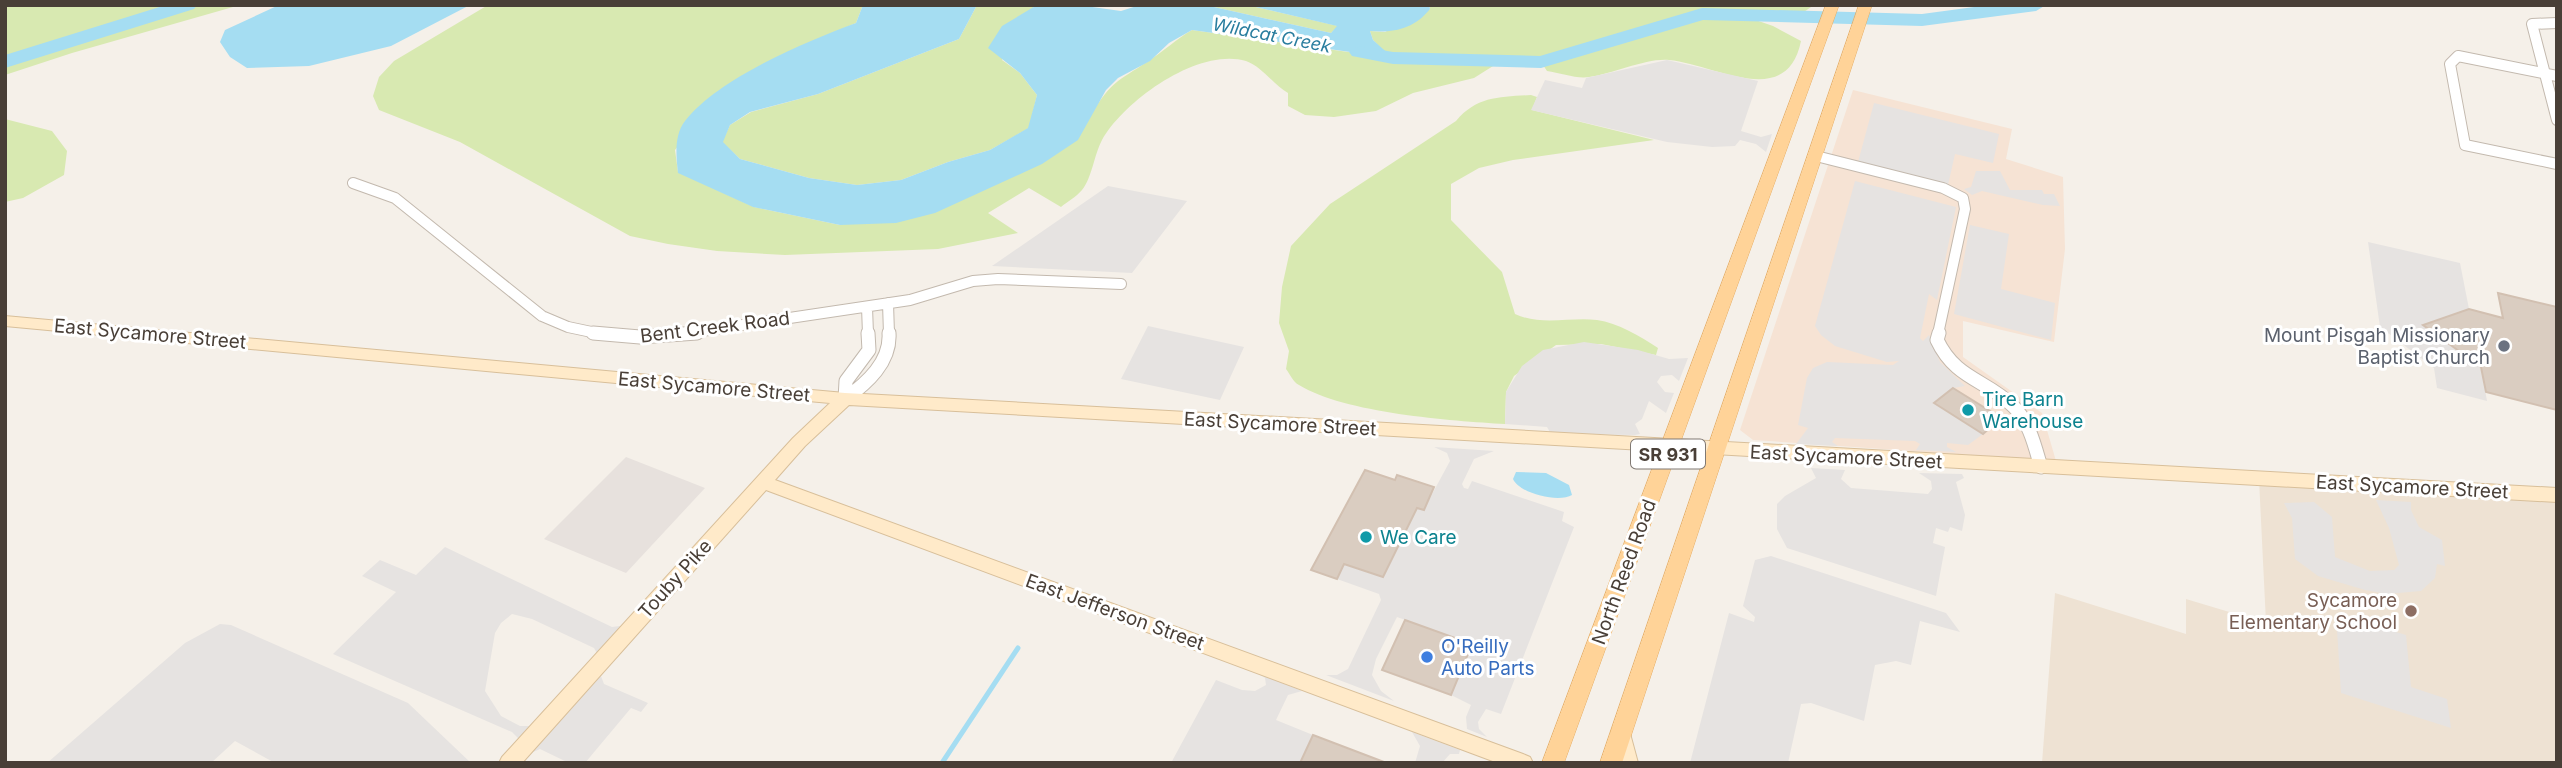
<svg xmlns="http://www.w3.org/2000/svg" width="2562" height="768" font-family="Inter,sans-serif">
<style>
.commercial{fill:#f6e3d4}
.industrial{fill:#e7e1dd}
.education{fill:#eee2d3}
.green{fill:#d8e9b1}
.parking{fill:#e6e3e1}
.water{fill:#a5ddf2}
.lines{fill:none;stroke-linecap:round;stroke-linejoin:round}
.stream{stroke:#a5ddf2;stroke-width:5}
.river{fill:#a5ddf2;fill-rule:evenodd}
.building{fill:#dacdc1;stroke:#d2c0b1;stroke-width:2}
.street-far1-casing{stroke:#c3b9ae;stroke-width:12}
.street-casing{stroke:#c3b9ae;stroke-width:15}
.secondary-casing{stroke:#d8bf9a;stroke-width:2}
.primary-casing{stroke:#e6ae66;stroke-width:1}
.street-far1{stroke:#fff;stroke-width:10}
.street{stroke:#fff;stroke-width:13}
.secondary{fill:#ffeac9;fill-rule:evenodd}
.primary{fill:#ffd398;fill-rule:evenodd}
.worship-dot{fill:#6b7280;stroke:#fff;stroke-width:2.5}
.culture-dot{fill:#0f9aa8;stroke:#fff;stroke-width:2.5}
.education-dot{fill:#8d6e63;stroke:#fff;stroke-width:2.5}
.shop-dot{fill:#3f7fe0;stroke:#fff;stroke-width:2.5}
.labels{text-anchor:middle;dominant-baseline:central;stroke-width:6;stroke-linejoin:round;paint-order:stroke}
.far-water-label{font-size:18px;font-style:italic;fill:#297d9e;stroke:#fff}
.shield{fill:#fff;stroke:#807973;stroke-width:2}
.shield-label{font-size:18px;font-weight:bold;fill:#493f37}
.street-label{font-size:19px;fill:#493f37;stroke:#fff}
.worship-label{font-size:19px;fill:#5b616d;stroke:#fff;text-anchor:end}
.culture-label{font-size:19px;fill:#0d838f;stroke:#fff;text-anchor:start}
.education-label{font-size:19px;fill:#785e54;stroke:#fff;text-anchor:end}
.shop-label{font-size:19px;fill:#366cbe;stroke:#fff;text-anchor:start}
</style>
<rect width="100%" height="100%" fill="#f5f0e9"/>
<path class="commercial" d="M1853,90L2012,129L2006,159L2063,177L2065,249L2054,342L1963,321V357L2042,413L2056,461L1753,440L1740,430Z"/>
<path class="industrial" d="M626,457L705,488L626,573L544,539Z"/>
<path class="education" d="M2259,479L2557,495V763H2042L2055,593L2186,634V599L2266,623Z"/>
<path class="green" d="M5,5H240L72,53L5,75Z
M488,5H863L856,23L788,52L726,86L675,150L678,172L754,207L840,225L1092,113C1111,82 1118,81 1147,62C1163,52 1176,39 1192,30L1391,58L1373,40L1370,31L1385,32L1430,9L1429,5H1814L1798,16L1741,15L1773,26L1801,41C1787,111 1714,64 1669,60C1646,58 1613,74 1589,77C1577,79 1560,73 1547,71L1541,62L1501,61L1474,78L1413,93L1376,111L1334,117L1305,115L1288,106V93C1274,85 1261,66 1246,61C1198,47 1124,101 1102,140C1094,155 1092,178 1082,190C1076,197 1067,202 1061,207L1029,188L988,213L1018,233L938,249L785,255L717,251L668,244L630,236L460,142L379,110L373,96L379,77L394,61Z
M977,5H1037L1034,6L1002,60L1020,73L1037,95L1029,128L990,150L948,162L901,180L857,185L809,178L740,159L722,142L730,125L751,112L818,94L959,39Z
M1205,5H1247L1338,26L1331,33Z
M1531,95L1537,97L1532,110L1654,140L1513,160L1479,168L1451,184V220L1502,272L1515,314C1541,326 1569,317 1597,320C1618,323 1640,336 1658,348L1656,355L1601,344L1556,345L1514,376L1506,392L1505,424C1452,421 1344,413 1299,385C1293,382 1290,374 1286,369L1289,351L1279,323L1282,287L1291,246L1330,204L1456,121C1477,96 1500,97 1531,95Z
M5,119L52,131L67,151L64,175L23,198L5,202Z"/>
<path class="parking" d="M1667,60L1758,81L1741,131L1761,137L1772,134L1766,152L1756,144L1740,140L1735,146L1712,147L1667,142L1531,110L1545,80L1582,88L1586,78Z
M1874,103L1999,134L1993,163L1955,154L1948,185L1858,162Z
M1976,171H2000L2010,190H2042L2044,194H2054L2060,206L2043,205L1982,191L1972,195L1964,189L1971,187Z
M1855,181L1956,207L1937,300L1929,294L1920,338L1923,341L1929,335L1940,362L1965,386L1953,388L1935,403L1983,434L1968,445L1947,443V447L1956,452L1916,450L1920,444L1915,441L1835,438L1832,442L1838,446L1796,444L1808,428L1798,425L1807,378L1813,368L1827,362L1893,365L1899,361L1887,362L1835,346L1821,335L1815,326Z
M1108,186L1187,201L1132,273L992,266Z
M1970,225L2009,234L2001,289L2055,303L2051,340L1954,314Z
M2368,242L2460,263L2469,309L2424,325L2481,367L2487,401L2437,388L2434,368L2380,327Z
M1148,326L1244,347L1220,400L1121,379Z
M1584,342L1638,350L1669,359L1688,358L1679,381L1672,375L1661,376L1657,382L1665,392L1674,393L1666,413L1649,401L1642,419L1635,424L1640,434L1635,435L1551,434L1547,427L1505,424L1506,392L1522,366L1543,350Z
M1434,447L1494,451L1474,459L1462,484L1464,488L1468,489L1472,481L1564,512L1562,521L1574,527L1501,714L1486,709L1478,722L1479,729L1487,737L1467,729L1466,717L1471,705L1451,695L1471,644L1397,617L1376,659L1372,675L1381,691L1394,701L1326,675H1337L1348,669L1381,600L1379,594L1337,579L1344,564L1383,577L1417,508L1424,509L1450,461L1447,453Z
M1811,468L1845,470L1841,479L1851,488L1928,494L1932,489L1931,481L1919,473L1962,474L1964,478L1956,482L1965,515L1962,531L1950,527L1948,532L1936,528L1933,543L1945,547L1936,596L1787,548L1777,529V504L1785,496L1816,478Z
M2376,500L2411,502V510L2419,527L2442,540L2445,566L2437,564L2435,578L2421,591L2387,594L2365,590L2318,576L2295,559L2292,518L2284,503L2314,502L2332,517L2335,557L2370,571L2394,570L2399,565L2389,528Z
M445,547L612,627L628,625L599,657L594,648L532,619L512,614L501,623L495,633L485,691L501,716L520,726H535L519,739L512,732L333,654L396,592L362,576L380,560L416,575Z
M1771,556L1946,613L1960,632L1920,621L1911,665L1896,661L1875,665L1864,721L1811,703L1801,704L1788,763H1690L1729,613L1754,622L1755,617L1743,606L1755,560Z
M2336,614L2406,635L2411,687L2447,699L2451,728L2341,693Z
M220,624L231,625L408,703L471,763H275L235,741L211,763H47L185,643Z
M1259,674L1302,691L1288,695L1276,720L1313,735L1300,763H1171L1216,680L1242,690L1255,691L1266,685L1265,678Z
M601,676L604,684L648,703L641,712L631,708L585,763H569L540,749L531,753Z
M1412,732L1460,750L1459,754H1450L1442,763H1415L1420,746Z"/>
<path class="water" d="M279,5H470L391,46L309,66L247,68L230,57L220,42L225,30Z
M863,5H977L959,39L818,94L750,112L730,125L723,142L740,159L809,178L857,185L901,180L948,162L990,150L1028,128L1037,95L1020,73L988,48L1002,26L1037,5H1078L1121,11L1140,5H1205L1331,33L1337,26L1247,5H1429L1430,9C1414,29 1394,33 1370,31L1373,40L1393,58L1192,30L1169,43L1150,61L1118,78L1106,90L1078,140L1042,164L935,213L896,223L840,225L753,207L678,173C676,156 674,135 685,121C719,78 805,42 856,23Z
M1516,472L1546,473L1569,485L1572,495C1559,503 1520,494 1513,479Z"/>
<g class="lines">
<path class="stream" d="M942,763L1018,648"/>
<path class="river" d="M166,5H197L194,9L5,68V55Z
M1989,5H2046L2036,11L1922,26L1703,20L1541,68L1393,64L1352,56L1349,52L1359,46L1393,52L1540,56L1702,8L1922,14Z"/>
</g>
<path class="building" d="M2498,293L2557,307V410L2486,392L2481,367L2423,325L2469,309L2503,318Z
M1953,388L2001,418L1983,434L1934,403Z
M1365,470L1395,480L1397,475L1434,487L1424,510L1417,508L1383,577L1344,564L1337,579L1311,570Z
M1405,620L1472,644L1451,695L1382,670Z
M1313,735L1384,762V763H1300Z"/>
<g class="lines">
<g class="street-far1-casing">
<path id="street-far1" d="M2557,23L2532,24L2557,120
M2557,76L2458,56L2450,64L2465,145L2557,164
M1816,156L1943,188L1963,198L1965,209L1938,334
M353,183L395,198L542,316L568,327L601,334
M888,303L889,334
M867,307L868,334
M682,334L910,300L973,281L998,279L1121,284"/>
</g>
<g class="street-casing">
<path id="street" d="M593,333L640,337L697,333
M1939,333L1937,340C1956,380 1986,379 2014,407C2030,423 2035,447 2041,467
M845,399C867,383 891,362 889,333
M845,399L846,381L869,350L868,333"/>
</g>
<g class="secondary-casing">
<path id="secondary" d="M5,316L845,393L2557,488V502L849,405L805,446L775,480L1523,754L1530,757L1533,763H1498L766,490L522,763H499L502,757L793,438L830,403L5,326Z
M1621,723L1628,726L1638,763H1618L1611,732L1614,726Z"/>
</g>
<g class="primary-casing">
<path id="primary" d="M1826,5H1839L1564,763H1542Z
M1859,5H1872L1622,763H1600Z"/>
</g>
<use href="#street-far1" class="street-far1"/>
<use href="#street" class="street"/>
<use href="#secondary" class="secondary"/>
<use href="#primary" class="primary"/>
</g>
<circle class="worship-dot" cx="2504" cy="346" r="7"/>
<g class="culture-dot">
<circle cx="1968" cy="410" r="7"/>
<circle cx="1366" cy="537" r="7"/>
</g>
<circle class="education-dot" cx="2411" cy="611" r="7"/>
<circle class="shop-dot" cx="1427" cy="657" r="7"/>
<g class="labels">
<g class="far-water-label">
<text transform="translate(1272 35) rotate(11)">Wildcat Creek</text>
</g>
<rect class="shield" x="1631" y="439.5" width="74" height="29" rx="5"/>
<g class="shield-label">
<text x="1668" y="454">SR 931</text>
</g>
<g class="street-label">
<text transform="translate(715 327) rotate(-7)">Bent Creek Road</text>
<text transform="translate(150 334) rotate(5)">East Sycamore Street</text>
<text transform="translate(714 387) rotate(5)">East Sycamore Street</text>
<text transform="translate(1280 424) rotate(3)">East Sycamore Street</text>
<text transform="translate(1846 457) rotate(3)">East Sycamore Street</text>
<text transform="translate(2412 487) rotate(3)">East Sycamore Street</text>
<text transform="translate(1624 572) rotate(-70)">North Reed Road</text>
<text transform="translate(675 579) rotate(-48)">Touby Pike</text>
<text transform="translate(1115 612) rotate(20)">East Jefferson Street</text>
</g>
<g class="worship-label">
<text x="2490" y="335">Mount Pisgah Missionary<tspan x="2490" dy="22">Baptist Church</tspan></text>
</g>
<g class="culture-label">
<text x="1982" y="399">Tire Barn<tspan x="1982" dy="22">Warehouse</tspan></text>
<text x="1380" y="537">We Care</text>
</g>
<g class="education-label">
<text x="2397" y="600">Sycamore<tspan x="2397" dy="22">Elementary School</tspan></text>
</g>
<g class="shop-label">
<text x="1441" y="646">O'Reilly<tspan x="1441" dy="22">Auto Parts</tspan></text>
</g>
</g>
<rect width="2562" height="768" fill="none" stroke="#493f37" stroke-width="14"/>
</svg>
